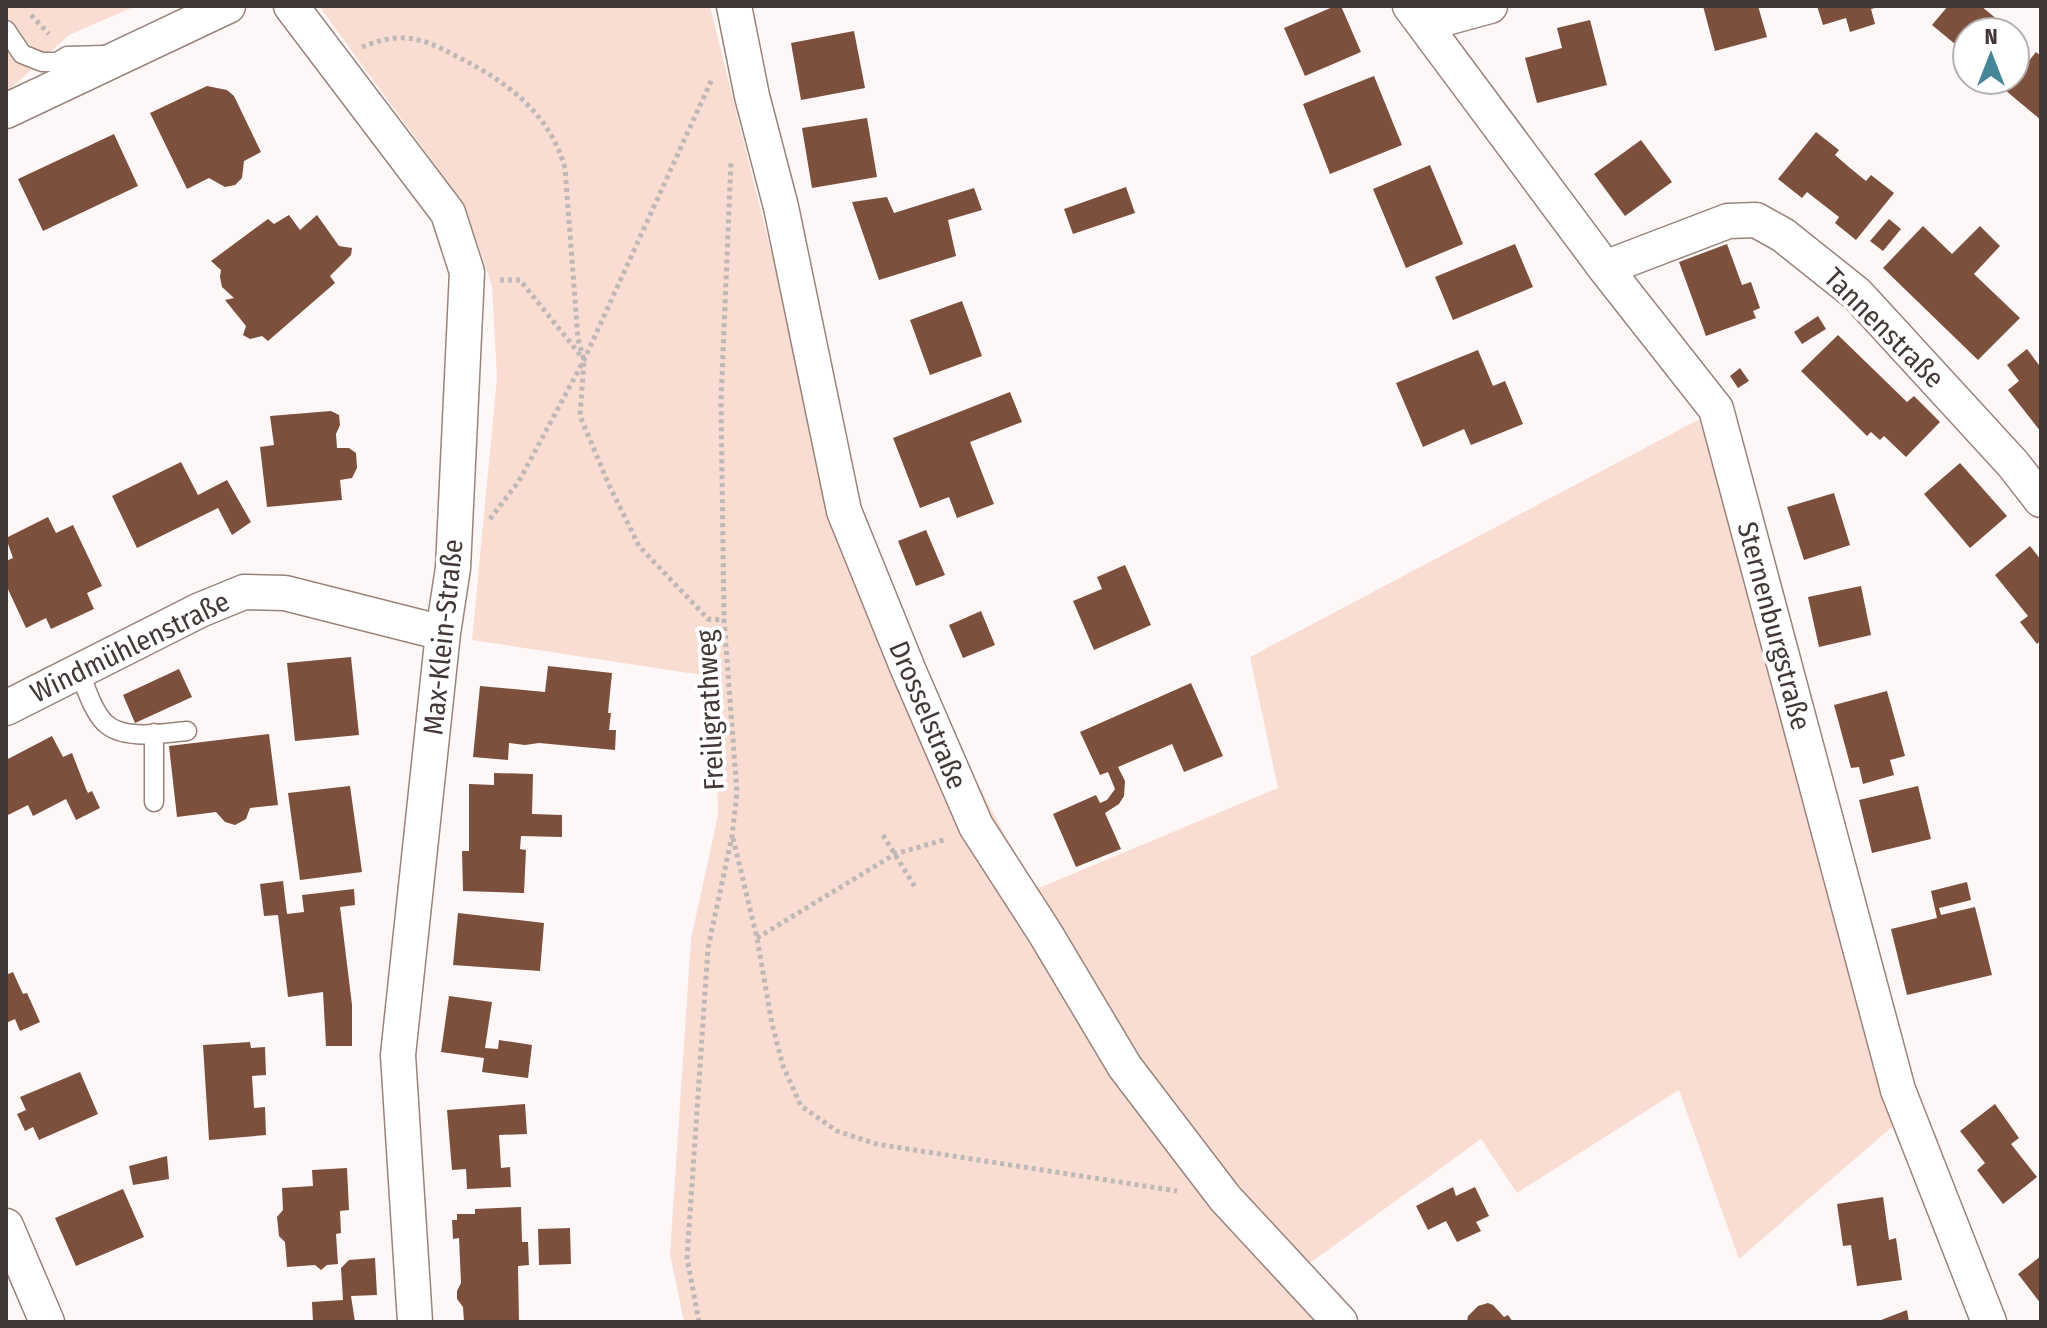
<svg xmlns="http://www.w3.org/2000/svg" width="2047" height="1328" font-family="'Fira Sans Condensed',sans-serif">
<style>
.green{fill:#faddd2}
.building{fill:#7d4f3d}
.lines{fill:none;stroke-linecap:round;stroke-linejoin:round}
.service-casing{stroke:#98847c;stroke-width:21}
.minor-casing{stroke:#98847c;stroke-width:37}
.path{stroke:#bfb8b7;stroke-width:5;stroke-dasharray:4 4;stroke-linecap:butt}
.service{stroke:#fff;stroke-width:18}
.minor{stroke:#fff;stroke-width:34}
.labels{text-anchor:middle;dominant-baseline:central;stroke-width:8;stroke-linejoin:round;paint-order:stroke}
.street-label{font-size:28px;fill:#423936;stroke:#fff}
</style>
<rect width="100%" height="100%" fill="#fdf8f7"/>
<path class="green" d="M6,6H136L69,35L6,93Z
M319,6H710L837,517L1034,890L1278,788L1250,657L1713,412L1906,1115L1739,1259L1679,1090L1517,1193L1481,1139L1306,1266L1340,1322H684L670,1254L691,939L718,815L715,677L472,640L497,378L492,286L465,206Z"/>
<path class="building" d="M1335,6H1341L1361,52L1305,76L1284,28Z
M1703,6H1758L1767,37L1715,51Z
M1817,6H1878L1879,7L1871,9L1875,24L1850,32L1846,18L1823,25Z
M1948,6H1981L1998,20L1995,23L2006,32H1967V54L1932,25Z
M1590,20L1607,85L1537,103L1525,58L1562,48L1557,28Z
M854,31L865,88L801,100L791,43Z
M2036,52L2041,56V120L2005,90Z
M1374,76L1402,145L1330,174L1303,104Z
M207,86L227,90L234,96L261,152L244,161L242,178L235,185L225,187L209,178L187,189L150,113Z
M867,118L877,177L812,188L802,128Z
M1816,132L1839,150L1835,155L1850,168L1866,181L1871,175L1894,193L1856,240L1835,223L1839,217L1807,192L1802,198L1778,179Z
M114,134L138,186L43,231L18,179Z
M1641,140L1672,182L1625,216L1594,174Z
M1430,165L1463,244L1406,268L1373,189Z
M1126,187L1135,213L1073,234L1064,209Z
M974,188L982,210L948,220L956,256L879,280L852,202L887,197L894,213Z
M289,215L300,230L317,215L339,246L352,248L351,255L330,276L335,283L268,341L262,336L250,339L243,335L246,326L225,300L234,298L222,287L220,277L221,270L211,261L268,219L274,224Z
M1889,219L1901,229L1883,251L1870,241Z
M1923,226L1952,254L1980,226L2000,246L1974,274L2020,318L1978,360L1883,268Z
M1515,244L1533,287L1453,320L1435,277Z
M1727,244L1742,285L1751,282L1760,308L1753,311L1756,318L1706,336L1679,262Z
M962,301L982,356L930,375L910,320Z
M1818,316L1826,329L1802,344L1794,332Z
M1838,335L1907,402L1914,396L1940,422L1906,457L1884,436L1880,440L1871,432L1867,436L1801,371Z
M2027,349L2039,365L2041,364V432L2008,390L2019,381L2007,365Z
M1478,350L1493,386L1505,381L1523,424L1471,445L1464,429L1423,447L1396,383Z
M1740,368L1749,381L1738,388L1730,376Z
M1010,392L1022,422L970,442L994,504L957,518L949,497L920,508L893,438Z
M331,411L339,415L340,425L336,434L337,448H349L356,453L357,468L352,478L340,480L342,500L267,507L260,447L274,445L270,416Z
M181,462L198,495L227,480L251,522L232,535L218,508L137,548L112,496Z
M1960,463L2007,516L1970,548L1924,494Z
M1834,493L1850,545L1804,560L1787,507Z
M48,517L56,533L73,525L102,586L87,593L94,609L51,629L46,618L26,628L6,585V561L13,558L6,538Z
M926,530L945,575L916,586L898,541Z
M2030,546L2041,560V640L2037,644L2020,622L2028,616L1995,575Z
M1125,565L1151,625L1094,650L1073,601L1102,589L1097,577Z
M1861,586L1871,635L1819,647L1808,597Z
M981,611L995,645L963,658L949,625Z
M351,657L359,735L295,741L287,663Z
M548,666L612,673L608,713H611L609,730H616L615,750L539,743L525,745L509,743L508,760L473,757L480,686L545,692Z
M179,669L192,697L135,723L123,695Z
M1191,683L1223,756L1184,772L1172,744L1118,767L1125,781L1124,796L1119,804L1105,813L1121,849L1076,867L1053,814L1096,795L1100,803L1107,800L1115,789L1108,772L1100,775L1080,732Z
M1887,691L1905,756L1890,760L1894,775L1863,784L1859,767L1851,768L1834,705Z
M269,734L278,805L250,808L246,819L235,825L225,822L216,812L177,817L169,746Z
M52,736L63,757L72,753L86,789L88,793L92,791L100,808L76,820L66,799L33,816L28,805L6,816V760Z
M494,773L533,774L532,814L562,815V837L521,836L520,849L526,850L524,893L463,891L462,851H469V784L494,785Z
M350,786L362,872L300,880L288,793Z
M1918,786L1931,839L1872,853L1859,800Z
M283,881L287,914L304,912L302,895L354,889L355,905L340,907L352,1005V1046H326L323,992L288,997L278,915L264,916L260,884Z
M1967,882L1971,900L1939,908L1941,915L1975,907L1992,975L1907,995L1891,929L1937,918L1931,891Z
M458,913L544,923L540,971L453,965Z
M13,972L23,994L27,993L40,1022L20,1031L15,1019L6,1023V975Z
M449,996L492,1002L485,1048L498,1049L499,1040L532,1045L528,1078L482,1072L484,1058L441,1052Z
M250,1042L251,1048L265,1047L266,1075L252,1076L254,1108L265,1107L266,1135L209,1140L203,1045Z
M80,1072L98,1114L39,1140L33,1127L25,1131L17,1114L26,1110L20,1097Z
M525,1104L527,1134L499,1135L501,1168L510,1167L511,1187L467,1189L466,1169L452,1170L447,1110Z
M1995,1104L2019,1138L2011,1144L2037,1177L2003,1204L1977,1170L1985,1163L1960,1131Z
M167,1156L169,1179L133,1185L129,1166Z
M347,1168L349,1210L340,1211L341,1233L336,1234L338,1264L327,1265L321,1270L315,1265L287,1267L285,1242L279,1236L277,1217L283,1210L282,1188L313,1186L312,1170Z
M1453,1187L1456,1196L1475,1187L1489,1216L1476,1222L1481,1231L1457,1242L1446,1221L1428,1230L1416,1206Z
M123,1189L144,1237L76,1266L55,1218Z
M1883,1197L1889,1240L1896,1238L1902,1280L1857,1286L1851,1245L1843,1246L1837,1204Z
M521,1207L522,1242H528L529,1265L518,1266L519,1322H464L463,1307L457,1299V1291L461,1283L459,1238L453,1239L452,1220H457V1214H475V1209Z
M570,1228L571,1264L539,1265L538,1229Z
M2041,1256V1304L2018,1274Z
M375,1258L377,1295L351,1296L355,1322H313L312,1302L343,1300L341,1268L349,1260Z
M1488,1303L1493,1305L1504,1317L1508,1315L1513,1322H1467L1468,1316L1478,1306Z
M1907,1310L1909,1322H1876Z"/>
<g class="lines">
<g class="service-casing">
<path id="service" d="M6,30L22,54L42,62H57L67,56L105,55
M79,671C86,687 92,710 105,723C124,741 163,733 187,731
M154,733V802"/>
</g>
<g class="minor-casing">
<path id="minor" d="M291,6L448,213L467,272L453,568L443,633L398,1055L415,1322
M734,6L752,96L781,207L844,511L908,669L976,826L1045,933L1125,1067L1225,1198L1340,1322
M1410,6L1605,268L1716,409L1898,1090L1989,1322
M1424,24L1490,6
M6,111L228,6
M1605,268L1728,221L1756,220L1783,235L1857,294L2013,464L2041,500
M6,708L200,610L244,592L285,593L443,633
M6,1226L47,1322"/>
</g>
<path class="path" d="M31,15L49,34
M362,47C375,42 390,37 404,38C424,39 439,47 456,56C506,81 549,112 565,168L578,339L584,360L580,416L609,485L639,546L708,619L724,620
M500,280H520L581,356
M490,519L519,481L584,360L712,79
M883,835L915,887
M733,838L757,938L772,1024L783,1066L801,1106L837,1131L876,1144L1177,1191
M757,938L895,854L947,839
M699,1322L687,1258L708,948L732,836L737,793L724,620L721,402L731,160"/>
<use href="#service" class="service"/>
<use href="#minor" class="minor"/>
</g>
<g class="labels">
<g class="street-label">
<text transform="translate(1884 328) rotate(45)">Tannenstraße</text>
<text transform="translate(1774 626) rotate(75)">Sternenburgstraße</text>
<text transform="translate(443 637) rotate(-84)">Max-Klein-Straße</text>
<text transform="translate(130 647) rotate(-26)">Windmühlenstraße</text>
<text transform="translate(710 710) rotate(-93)">Freiligrathweg</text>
<text transform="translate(928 715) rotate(67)">Drosselstraße</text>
</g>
</g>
<rect width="2047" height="1328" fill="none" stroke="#423936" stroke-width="16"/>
<g transform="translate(1991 56)"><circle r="38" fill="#ffffff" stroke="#b3b0af" stroke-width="2"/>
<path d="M0-6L14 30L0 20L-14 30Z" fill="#468699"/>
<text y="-12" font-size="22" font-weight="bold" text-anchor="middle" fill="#423936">N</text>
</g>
</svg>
